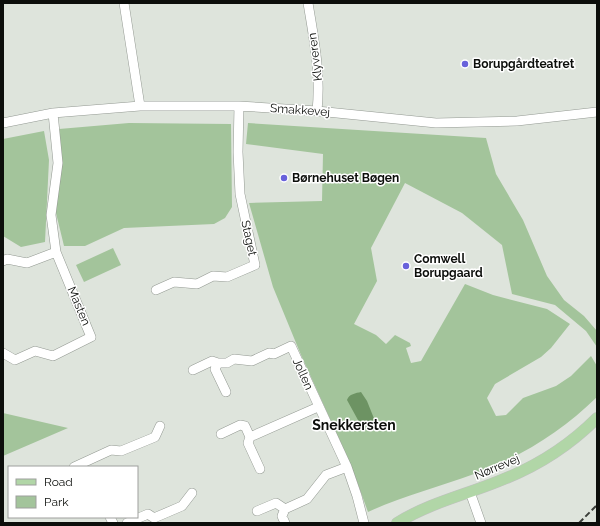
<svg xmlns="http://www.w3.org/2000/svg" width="600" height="526" font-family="Raleway,sans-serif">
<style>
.green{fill:#a3c49b}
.water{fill:#6d9363}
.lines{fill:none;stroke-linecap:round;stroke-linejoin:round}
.minor-casing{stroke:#939992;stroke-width:10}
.major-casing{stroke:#c0c0c0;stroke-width:12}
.minor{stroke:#fff;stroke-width:9}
.major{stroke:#b1d6a7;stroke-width:11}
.rail{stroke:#3b3e39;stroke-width:2;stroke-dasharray:6 3;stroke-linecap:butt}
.poi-dot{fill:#6861db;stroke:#fff;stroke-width:1.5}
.labels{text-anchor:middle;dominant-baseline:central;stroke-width:3;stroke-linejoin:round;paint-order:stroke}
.street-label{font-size:12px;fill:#0c0e0b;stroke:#fff}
.poi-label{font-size:12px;font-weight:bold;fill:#0c0e0b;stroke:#fff;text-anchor:start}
.quarter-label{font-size:14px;font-weight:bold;fill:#0c0e0b;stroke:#fff}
</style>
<rect width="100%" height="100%" fill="#dee4dc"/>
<path class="green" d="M129,123L231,124L232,207L225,218L214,224L124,228L85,246H64L56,213L59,129Z
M248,123L486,138L496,174L523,220L547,276L564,300L584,316L597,331V347L586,331L555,305L512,294L502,245L462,213L405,183L371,248L377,281L354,324L376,335L386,344L395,335L410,343L411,346L406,348L411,363L421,361L465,284L493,295L547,309L570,324L551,348L541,357L495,384L487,398L496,416L506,415L523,398L556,386L571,376L591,356L597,366V397C561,432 521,457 474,474C439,487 402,496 368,512L351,465L301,355L273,287L249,203L322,201L323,154L246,144Z
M44,131L49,160L45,242L21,247L3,236V139Z
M113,248L121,265L84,282L76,265Z
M3,413L68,428L3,456Z"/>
<path class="water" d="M361,392L367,401L375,421L367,430L364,431L347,400C349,394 356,393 361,392Z"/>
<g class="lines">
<g class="minor-casing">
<path id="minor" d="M124,3L140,106
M308,3C314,40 321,73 317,111
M3,123L53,113L140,106H239L317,111L436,123L517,121L597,112
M3,261L7,259L27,263L56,252
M156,290L174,282L197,284L213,276L227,277L255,265L240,194L238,152L239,106
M3,353L15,360L35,351L53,356L91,337L56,252L51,215L58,163L53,113
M218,363L215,369L226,392
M193,370L212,361L218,363H227L234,359L252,361L269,353L274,354L291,346L347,467L357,496L364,523
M221,434L240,425L245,426L250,437L318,407
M250,437L248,443L260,469
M74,467L111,450L121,451L155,437L160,426
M470,492L481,523
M285,509L282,516L285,523
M257,511L276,503L285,509L307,499L326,475L347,467
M110,517L113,523
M127,523L148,514L154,518L182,506L192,493"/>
</g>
<g class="major-casing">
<path id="major" d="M397,523C429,503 465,495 499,481C536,467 569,446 597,418"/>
</g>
<use href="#minor" class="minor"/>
<use href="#major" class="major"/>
<path class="rail" d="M579,523L597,505
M596,523L597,522"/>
</g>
<g class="poi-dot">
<circle cx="465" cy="64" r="4"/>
<circle cx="284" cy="178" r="4"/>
<circle cx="406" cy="266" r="4"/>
</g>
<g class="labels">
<g class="street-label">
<text transform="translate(315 57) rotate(-97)">Klyveren</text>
<text transform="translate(300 110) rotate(4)">Smakkevej</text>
<text transform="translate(249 238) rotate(78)">Staget</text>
<text transform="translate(79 306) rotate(67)">Masten</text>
<text transform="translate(303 374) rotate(66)">Jollen</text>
<text transform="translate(497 467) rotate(-23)">Nørrevej</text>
</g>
<g class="poi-label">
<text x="473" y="64">Borupgårdteatret</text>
<text x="292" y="178">Børnehuset Bøgen</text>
<text x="414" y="259">Comwell<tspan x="414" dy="14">Borupgaard</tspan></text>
</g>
<g class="quarter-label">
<text x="354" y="425">Snekkersten</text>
</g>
</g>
<rect width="600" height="526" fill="none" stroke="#0c0e0b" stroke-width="8"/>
<rect x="8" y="466" width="130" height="52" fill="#ffffff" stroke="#9e9f9d"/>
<rect x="16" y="479" width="20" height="6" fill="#b1d6a7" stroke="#9e9f9d"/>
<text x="44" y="486" font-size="12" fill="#0c0e0b">Road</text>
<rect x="16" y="496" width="20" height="12" fill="#a3c49b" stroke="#9e9f9d"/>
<text x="44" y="506" font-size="12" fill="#0c0e0b">Park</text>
</svg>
